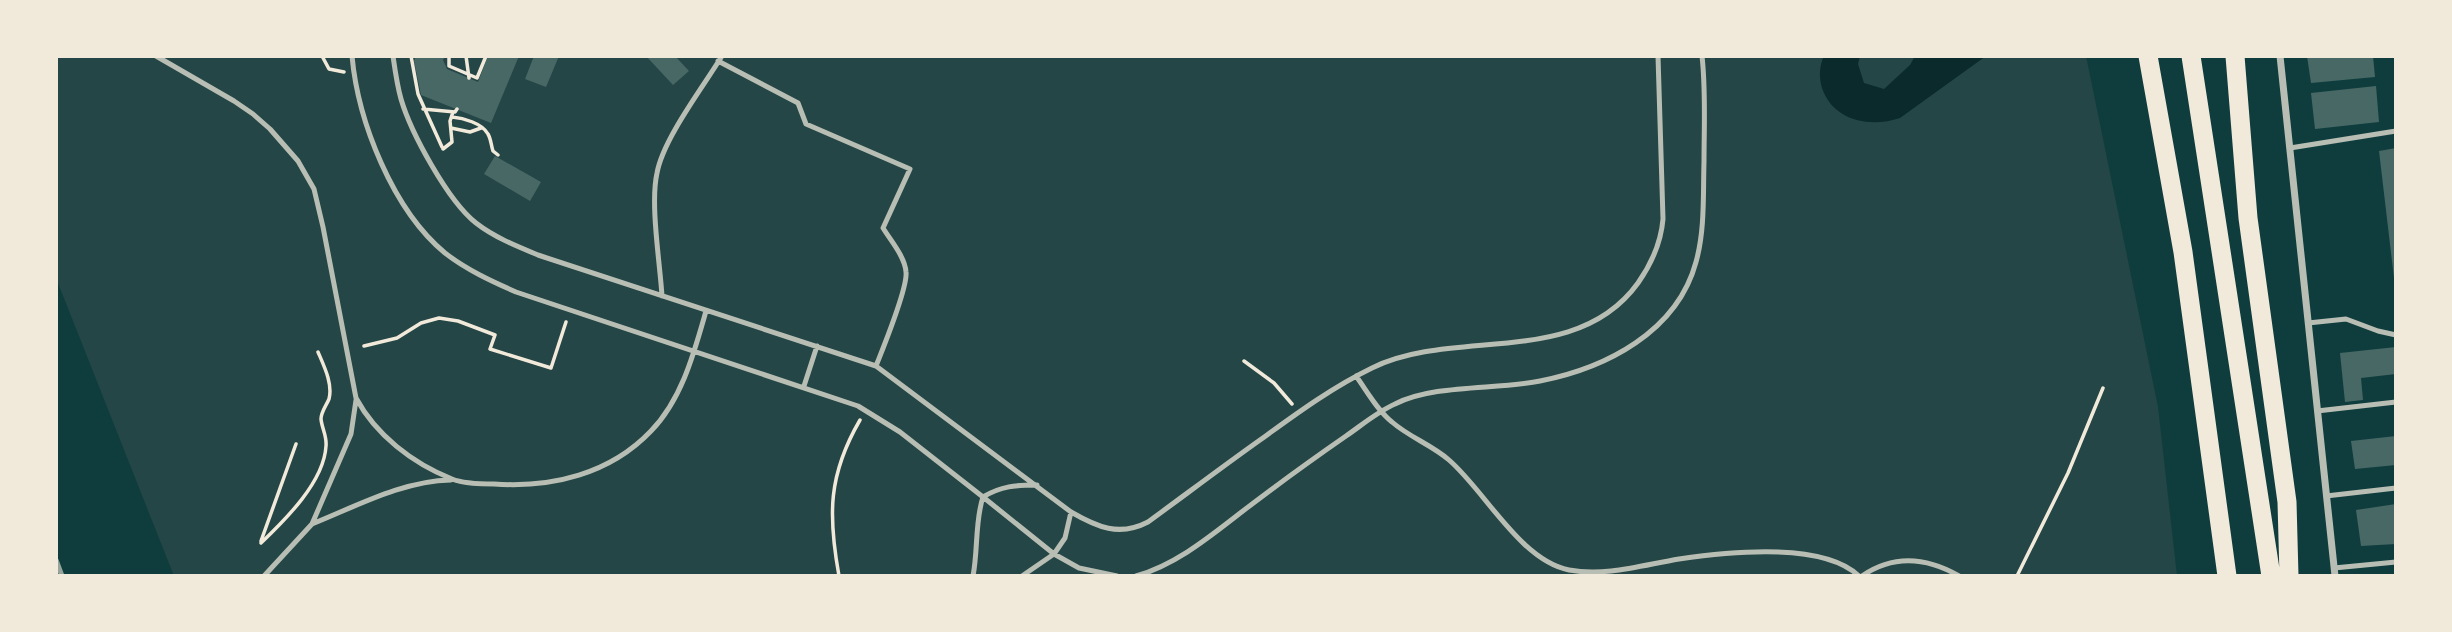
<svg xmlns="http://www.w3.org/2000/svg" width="2452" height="632" font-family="Raleway,sans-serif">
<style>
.green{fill:#244646}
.water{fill:#0a2a2b}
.building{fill:#486865}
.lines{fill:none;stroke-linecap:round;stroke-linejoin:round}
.path{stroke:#f1e9da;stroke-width:3.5}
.service{stroke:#b8beb3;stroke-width:5}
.minor{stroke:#b8beb3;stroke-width:7}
.motorway{stroke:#f1e9da;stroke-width:19}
.rail{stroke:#97a49c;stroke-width:5}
</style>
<rect width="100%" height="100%" fill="#0f3d3e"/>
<path class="green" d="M56,56H2086L2158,407L2177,576H174L56,278Z"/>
<path class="water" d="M1824,56H1860L1858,64L1864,83L1884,89L1910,65L1915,56H1986L1900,118C1870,128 1833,121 1822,88C1819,77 1819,67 1824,56Z"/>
<path class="building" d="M416,56H445L443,60L447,69L478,82L488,56H519L491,123L421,95L414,61Z
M534,56H559L546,87L525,79Z
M646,56H675L689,71L673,85Z
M2307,56H2373L2375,77L2311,83Z
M2376,86L2379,122L2315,129L2311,93Z
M2396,148V278H2394L2379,151Z
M495,156L541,182L530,201L484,174Z
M2396,347V374L2361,378L2363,400L2345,402L2340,353Z
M2396,436V465L2355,469L2351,441Z
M2396,504V544L2361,546L2356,510Z"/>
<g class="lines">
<path class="path" d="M322,56L329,69L344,72
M411,56L418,94L442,147
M449,56V66L477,78L486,56
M466,56L469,78
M423,109L455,112L457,109
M452,117C463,118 482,123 488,134C491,139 491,145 493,151L498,155
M451,128L470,132L481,128
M443,149L452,142L450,121L453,112
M364,346L397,338L421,323L439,318L458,321L495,335L490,349L551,368L566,322
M1244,361L1274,383L1292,404
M261,541L296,444
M261,543C285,520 324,482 326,446C327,436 322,429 321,419C321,412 326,406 329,399C333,384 324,366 318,352
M839,576C828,515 828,475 860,420
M2017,576L2068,473L2103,388"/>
<path class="service" d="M156,56L234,101L253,114L270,129L298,161L314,189L323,227L356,398C376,435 412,463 452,479C464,484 481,484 494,484C552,488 610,474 651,431C682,399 694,353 706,311
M352,56C358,122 393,210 445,253C467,270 491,281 516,292L858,406L900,432L983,497C975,520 978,551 973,576
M393,56C395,70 397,85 401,99C411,133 448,201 476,223C494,237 516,246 538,255L876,366L1071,512C1097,527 1119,537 1148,522C1185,495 1222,467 1260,440C1296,414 1331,388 1372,368C1455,327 1576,369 1638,283C1652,263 1661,243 1663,219L1658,56
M718,61L798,103L806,124L910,169L883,228C891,241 905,257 906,272C908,288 883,348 876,366
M2290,148L2396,131
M662,296C660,263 650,204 657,173C663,139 703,87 722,56
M2308,323L2346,319L2378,331L2396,335
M1356,376C1367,391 1377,410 1392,422C1409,437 1432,445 1449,460C1485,491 1520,560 1569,570C1605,577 1643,565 1679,559C1727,552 1822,541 1859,576
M804,386L817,346
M2317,411L2396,402
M1037,485C1016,485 1001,486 983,497L1054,554L1065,538L1071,512
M2326,496L2396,488
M312,524C357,506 402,481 451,480
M2334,568L2396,562
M264,576L312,524L351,434L356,400
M1022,576L1054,554L1079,568L1117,576
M1136,576C1175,565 1208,538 1239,514C1274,487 1310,461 1346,436C1362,425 1377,412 1395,404C1434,384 1496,390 1540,381C1606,368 1677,332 1696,262C1705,230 1703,195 1704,162C1704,127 1706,91 1702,56
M1862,576C1894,554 1926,557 1959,576"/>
<path class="minor" d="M2280,56L2335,576"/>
<path class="motorway" d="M2148,56L2183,252L2227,576
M2191,56L2271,576
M2235,56L2248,218L2287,502L2289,576"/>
<path class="rail" d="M56,560L62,576"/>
</g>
<rect width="2452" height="632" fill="none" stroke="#f1e9da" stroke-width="116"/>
</svg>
